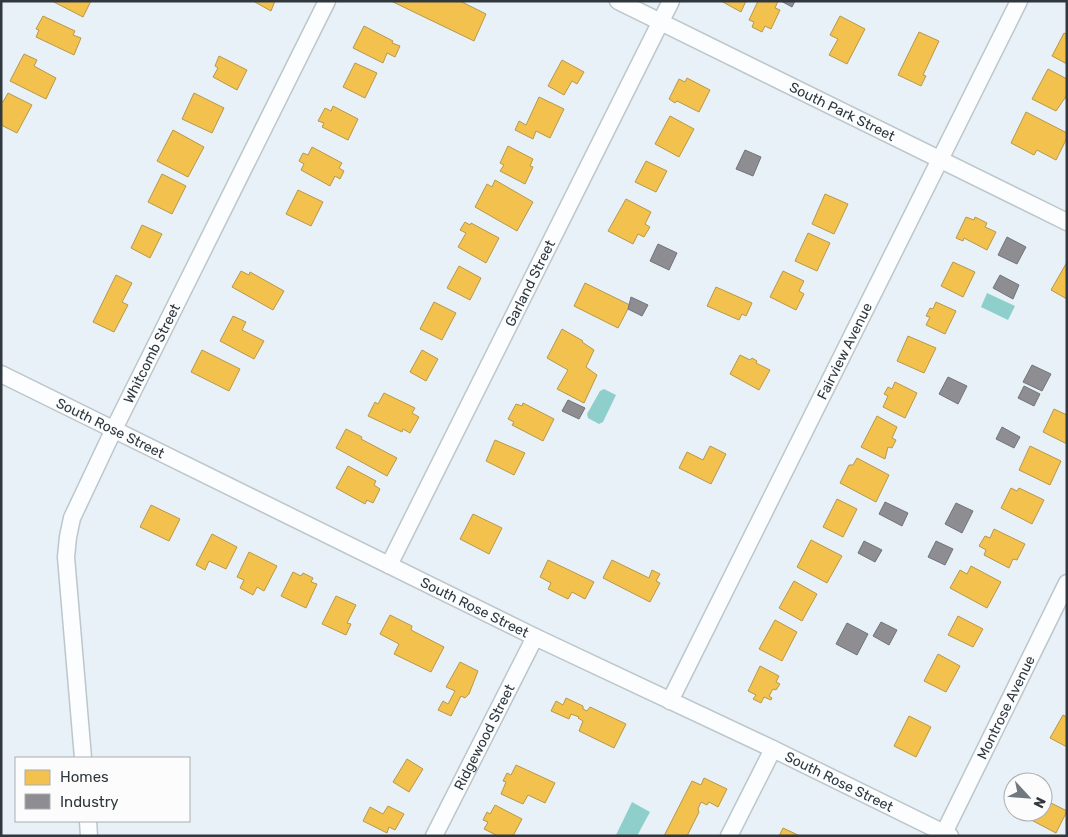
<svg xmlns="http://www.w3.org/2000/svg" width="1068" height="837" font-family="Rubik,sans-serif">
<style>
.water{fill:#8ecfcb}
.homes{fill:#f2c14e;stroke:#b89849}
.industry{fill:#8d8d92;stroke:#717479}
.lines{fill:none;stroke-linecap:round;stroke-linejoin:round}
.minor-casing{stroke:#bdc6ca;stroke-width:19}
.minor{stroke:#fbfdfe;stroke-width:16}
.labels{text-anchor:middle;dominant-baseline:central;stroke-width:5;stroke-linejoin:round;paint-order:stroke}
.street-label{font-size:14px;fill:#30383e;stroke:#fcfcfc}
</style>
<rect width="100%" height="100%" fill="#e7f1f7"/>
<path class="water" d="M987,293L1015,306L1008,320L981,307Z
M604,389L616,395L603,422L599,424L588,418L587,414L600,391Z
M632,802L650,812L637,836L616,835Z"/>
<path class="homes" d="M52,1H91L83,17Z
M253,1H275L271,11Z
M391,1H460L486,14L474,41Z
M721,1H746L741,12Z
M758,1H778L775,8L780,10L771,29L765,26L762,32L752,27L754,22L749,20Z
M43,16L75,31L73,35L81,38L74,55L36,37L39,30L36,29Z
M840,16L865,29L847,64L829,55L838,39L830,35Z
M364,26L393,41L392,43L400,46L395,57L387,53L383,63L353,48Z
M919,32L939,41L923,75L926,76L921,86L898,75Z
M1064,33L1067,34V64L1052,56Z
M24,54L37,60L34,66L56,78L46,99L10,81Z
M219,56L247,70L237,90L213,77L218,68L215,66Z
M562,60L584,72L577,84L572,81L564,95L548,86Z
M355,63L377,73L365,98L343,87Z
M1048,69L1067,79V95L1056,111L1032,99Z
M687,78L710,90L699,112L677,101L675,103L669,99L679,79L685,82Z
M8,93L32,105L17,133L1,125V101L3,102Z
M194,93L224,108L212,133L182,119Z
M539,97L564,109L550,138L536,131L533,139L515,130L519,121L526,125Z
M333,106L358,119L348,140L322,127L324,123L318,121L325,108L331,111Z
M1026,112L1067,133V138L1056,160L1037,150L1034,155L1011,143Z
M670,116L694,129L679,157L655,144Z
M173,130L204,147L188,177L157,161Z
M508,146L533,159L530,166L533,167L525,184L500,171L504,165L500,163Z
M312,147L342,163L339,168L344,171L340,179L335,176L330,186L301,170L304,164L299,161L303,153L308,155Z
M646,161L667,171L656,192L635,182Z
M162,174L186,186L172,214L148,202Z
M495,180L533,202L517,231L475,207L487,184L492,187Z
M298,190L323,202L311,226L286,214Z
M825,194L848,204L834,234L812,224Z
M626,199L651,212L645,224L650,227L644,237L638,234L633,244L608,231Z
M966,217L974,220L975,217L987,223L985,227L996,232L987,250L964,238L963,241L956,238Z
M465,222L470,225L471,223L499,238L486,263L458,247L466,233L460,230Z
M142,225L162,234L150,258L131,248Z
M808,233L830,243L817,271L795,261Z
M953,262L975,272L963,297L941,286Z
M1067,262V299L1051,290Z
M459,266L481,278L470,300L447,288Z
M241,271L249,275L250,272L284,291L273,310L232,287Z
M783,271L804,281L799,291L804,294L796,310L770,297Z
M116,275L132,283L122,302L128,305L114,332L93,322Z
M585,283L630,305L618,328L574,306Z
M716,287L752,303L746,316L742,314L739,320L707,306Z
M434,302L456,313L442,340L420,329Z
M936,302L956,311L945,334L926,325L930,317L926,316L930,308L933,309Z
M233,316L246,322L242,330L264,341L254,359L220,341Z
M562,329L583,341L582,342L594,350L586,367L597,375L584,403L557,389L568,370L547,358Z
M908,336L936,348L924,373L897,361Z
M202,350L240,369L229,391L191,372Z
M422,350L438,359L426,381L410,372Z
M740,355L750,360L752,358L757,361L756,363L770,370L759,390L730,374Z
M895,382L917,393L905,418L883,407L888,396L884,394L888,387L892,389Z
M384,393L415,408L412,413L419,417L410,433L403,429L402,432L368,416L375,402L378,404Z
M523,403L554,419L543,441L512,425L514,422L508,419L516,404L522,406Z
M1054,409L1067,415V444L1043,432Z
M877,416L897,427L892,438L896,440L892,448L888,447L885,459L861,447Z
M346,429L362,437L361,439L397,458L387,476L336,448Z
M495,440L525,453L514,475L486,461Z
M710,446L726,454L711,484L679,468L687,452L703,460Z
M1030,446L1061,461L1050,485L1019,470Z
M857,458L889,475L876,502L840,483L849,465H853Z
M348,466L376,481L374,485L380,489L373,503L367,500L365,504L336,488Z
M1011,488L1017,491L1019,488L1044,500L1032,524L1001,508Z
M837,499L857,509L843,537L823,527Z
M151,505L180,519L169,541L140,527Z
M473,514L502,528L489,554L460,539Z
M994,529L1025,544L1017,560L1013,559L1009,568L984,555L986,550L979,546L985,536L990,538Z
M212,534L237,547L226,569L209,561L205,570L196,565Z
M811,540L842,556L827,583L797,567Z
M249,552L277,566L264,591L257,587L253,595L240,588L244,580L237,577Z
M548,560L594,582L585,599L572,592L568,599L548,589L551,583L540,577Z
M612,560L649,578L652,570L660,574L656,581L660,583L650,602L603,578Z
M971,566L1001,582L987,608L950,588L960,570L967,574Z
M293,572L301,576L303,573L313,578L311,582L317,584L306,608L281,596Z
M794,581L817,594L802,621L779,608Z
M336,596L356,605L347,623L351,624L346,635L322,624Z
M390,615L412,626L411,630L444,647L431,672L394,654L399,644L380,634Z
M958,616L983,629L973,647L948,635Z
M775,620L797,632L782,661L759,649Z
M938,654L960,666L946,692L924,681Z
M460,662L478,671L469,694L465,698L461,696L451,716L438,710L443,701L448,704L455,691L446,687Z
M760,666L779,676L776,682L780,684L776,690L773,689L769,696L772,698L771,700L764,697L761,703L753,699L756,695L748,691Z
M566,698L583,706V709L587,711L590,707L626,724L614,748L579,731L583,721L578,718L579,717L571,714L569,719L551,711L556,701L563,705Z
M1063,715L1067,717V747L1050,738Z
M909,716L931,727L916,757L894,746Z
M407,759L423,769L409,792L393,782Z
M516,765L555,783L545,803L528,795L523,804L501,794L506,782L503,781L507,773L511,775Z
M704,778L727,789L718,807L709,802L707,805L701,802L698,809L699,812L687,836H664L692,781L701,785Z
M1043,799L1067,811L1056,833L1016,812H1043Z
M495,805L522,819L513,836H498L484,829L488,822L483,820L487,812L490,814Z
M388,806L404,814L395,830L389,827L387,833L363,821L370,807L383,814Z
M783,828L800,836H779Z"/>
<path class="industry" d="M781,1H795L792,7Z
M745,150L761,157L753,176L736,169Z
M1007,237L1026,247L1017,264L998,255Z
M658,244L677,253L669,270L650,261Z
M1000,275L1019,285L1013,299L993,288Z
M631,297L648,305L642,316L628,309Z
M1032,365L1051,374L1042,391L1023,382Z
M948,377L967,386L958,404L939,394Z
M1024,386L1040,394L1034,406L1018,398Z
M568,400L585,408L579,419L562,411Z
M1002,427L1020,437L1014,448L996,439Z
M885,502L908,513L902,526L879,514Z
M956,503L973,511L962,533L945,524Z
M864,541L882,550L875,562L858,553Z
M936,541L953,549L945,565L928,557Z
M881,622L897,630L889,645L873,636Z
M847,623L868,634L857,655L836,644Z"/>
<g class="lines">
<g class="minor-casing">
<g id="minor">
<path id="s1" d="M618,1L1067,222"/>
<path id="s2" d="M1,374L535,637L773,749L950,836"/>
<path id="s3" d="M389,565L671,1"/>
<path id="s4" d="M670,701L1019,1"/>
<path id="s5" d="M83,758L66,557L68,537L72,518L114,429L327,1"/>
<path d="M88,821L89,836"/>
<path id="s6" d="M944,833L1067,583"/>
<path id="s7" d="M434,836L535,637"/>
<path d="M729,836L773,749"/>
</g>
</g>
<use href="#minor" class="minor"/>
</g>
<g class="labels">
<g class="street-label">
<text stroke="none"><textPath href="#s1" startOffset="250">South Park Street</textPath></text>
<text stroke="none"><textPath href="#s3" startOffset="315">Garland Street</textPath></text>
<text stroke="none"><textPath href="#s4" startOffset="391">Fairview Avenue</textPath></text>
<text stroke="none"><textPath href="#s5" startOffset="424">Whitcomb Street</textPath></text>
<text stroke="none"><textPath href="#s2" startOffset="122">South Rose Street</textPath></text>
<text stroke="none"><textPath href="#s2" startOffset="528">South Rose Street</textPath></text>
<text stroke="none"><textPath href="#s6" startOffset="140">Montrose Avenue</textPath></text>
<text stroke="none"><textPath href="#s7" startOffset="111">Ridgewood Street</textPath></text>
<text stroke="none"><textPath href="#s2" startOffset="932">South Rose Street</textPath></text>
</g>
</g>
<rect width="1068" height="837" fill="none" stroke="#30383e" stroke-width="5"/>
<rect x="15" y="757" width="175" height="65" fill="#fcfcfc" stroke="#aaaeb0"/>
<rect x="25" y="770" width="25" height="15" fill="#f2c14e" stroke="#aaaeb0"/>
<text x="60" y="782" font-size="15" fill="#30383e">Homes</text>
<rect x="25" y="794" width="25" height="15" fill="#8d8d92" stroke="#aaaeb0"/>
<text x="60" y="807" font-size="15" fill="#30383e">Industry</text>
<g transform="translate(1028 797) rotate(116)"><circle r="24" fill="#fcfcfc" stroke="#aaaeb0"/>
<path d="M0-4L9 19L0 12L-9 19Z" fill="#70797f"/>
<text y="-8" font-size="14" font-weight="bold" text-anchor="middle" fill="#30383e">N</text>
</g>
</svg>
